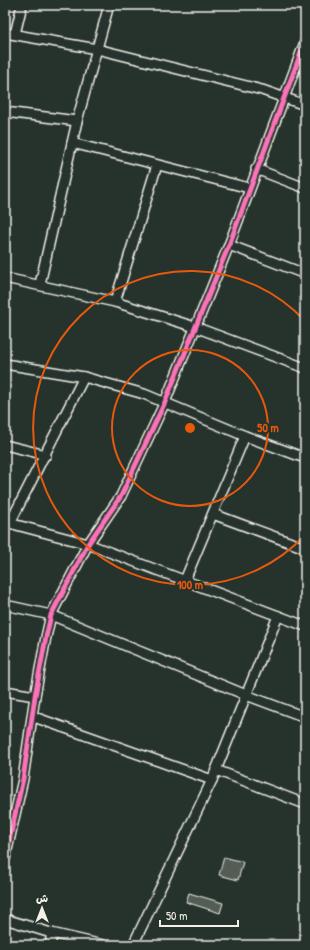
<svg xmlns="http://www.w3.org/2000/svg" width="310" height="950" viewBox="0 0 310 950" font-family="'Patrick Hand','Playpen Sans Arabic',sans-serif">
<rect width="100%" height="100%" fill="#26332d"/>
<filter id="ink" filterUnits="userSpaceOnUse"><feTurbulence type="fractalNoise" baseFrequency=".025" numOctaves="2"/><feDisplacementMap in="SourceGraphic" scale="8" xChannelSelector="R" yChannelSelector="G"/><feConvolveMatrix kernelMatrix="1 2 1 2 8 2 1 2 1" color-interpolation-filters="sRGB"/></filter>
<g filter="url(#ink)">
<g fill="#525c55" stroke="#f4f1e8">
<path d="M224,857L243,862L238,880L219,875Z"/>
<path d="M189,893L223,903L220,913L186,902Z"/>
</g>
<g fill="none" stroke-linecap="round" stroke-linejoin="round">
<g stroke="#f4f1e8" stroke-width="12">
<g id="street">
<path d="M5,33L97,49L262,90L305,105"/>
<path d="M15,34L22,5"/>
<path d="M5,112L77,121"/>
<path d="M72,143L249,188"/>
<path d="M256,169L305,188"/>
<path d="M229,245L305,274"/>
<path d="M5,278L115,302L195,327L305,368"/>
<path d="M40,284L77,121L109,5"/>
<path d="M115,302L157,165"/>
<path d="M5,364L84,377L144,394L245,436L305,458"/>
<path d="M5,445L46,455"/>
<path d="M213,514L305,548"/>
<path d="M5,522L88,544L305,626"/>
<path d="M10,523L84,377"/>
<path d="M185,580L245,436"/>
<path d="M5,605L51,615L246,695L305,717"/>
<path d="M5,691L35,696"/>
<path d="M34,717L212,780"/>
<path d="M216,770L305,804"/>
<path d="M5,859L23,779L35,696L46,637L51,615L88,544L121,496L165,402L229,245L305,42"/>
<path d="M5,919L51,933L103,945"/>
<path d="M51,933V945"/>
<path d="M133,945L212,780L278,616"/>
</g>
</g>
<use href="#street" stroke="#26332d" stroke-width="9"/>
<g stroke="#26332d" stroke-width="8">
<path id="cycleway" d="M5,859L23,779L35,696L46,637L51,615L88,544L121,496L165,402L229,245L305,42"/>
</g>
<use href="#cycleway" stroke="#fb73b8" stroke-width="5"/>
</g>
</g>
<g fill="none" stroke="#e8590c" stroke-width="2">
<circle cx="190" cy="428" r="78"/>
<path d="M305 535A157 157 0 1 1 305 321"/>
</g>
<circle cx="190" cy="428" r="6" fill="#e8590c" stroke="#26332d" stroke-width="2"/>
<g font-size="12" text-anchor="middle" font-weight="bold" fill="#e8590c" stroke="#26332d" stroke-width="4" stroke-linejoin="round" paint-order="stroke">
<text x="268" y="432">50 m</text>
<text x="190" y="589">100 m</text>
</g>
<rect width="310" height="950" fill="none" stroke="#26332d" stroke-width="20"/>
<rect x="10" y="10" width="290" height="930" fill="none" stroke="#f4f1e8" stroke-width="1.5" filter="url(#ink)"/>
<g transform="translate(42 908)" stroke="#26332d" stroke-width="3" paint-order="stroke">
<path d="M0-3L7 15L0 10L-7 15Z" fill="#f4f1e8"/>
<text y="-6" font-size="11" font-weight="bold" text-anchor="middle" fill="#f4f1e8">ش</text>
</g>
<path d="M160 920v6h78v-6" fill="none" stroke="#f4f1e8" stroke-width="2"/>
<text x="166" y="920" font-size="12" fill="#f4f1e8" stroke="#26332d" stroke-width="3" paint-order="stroke">50 m</text>
</svg>
